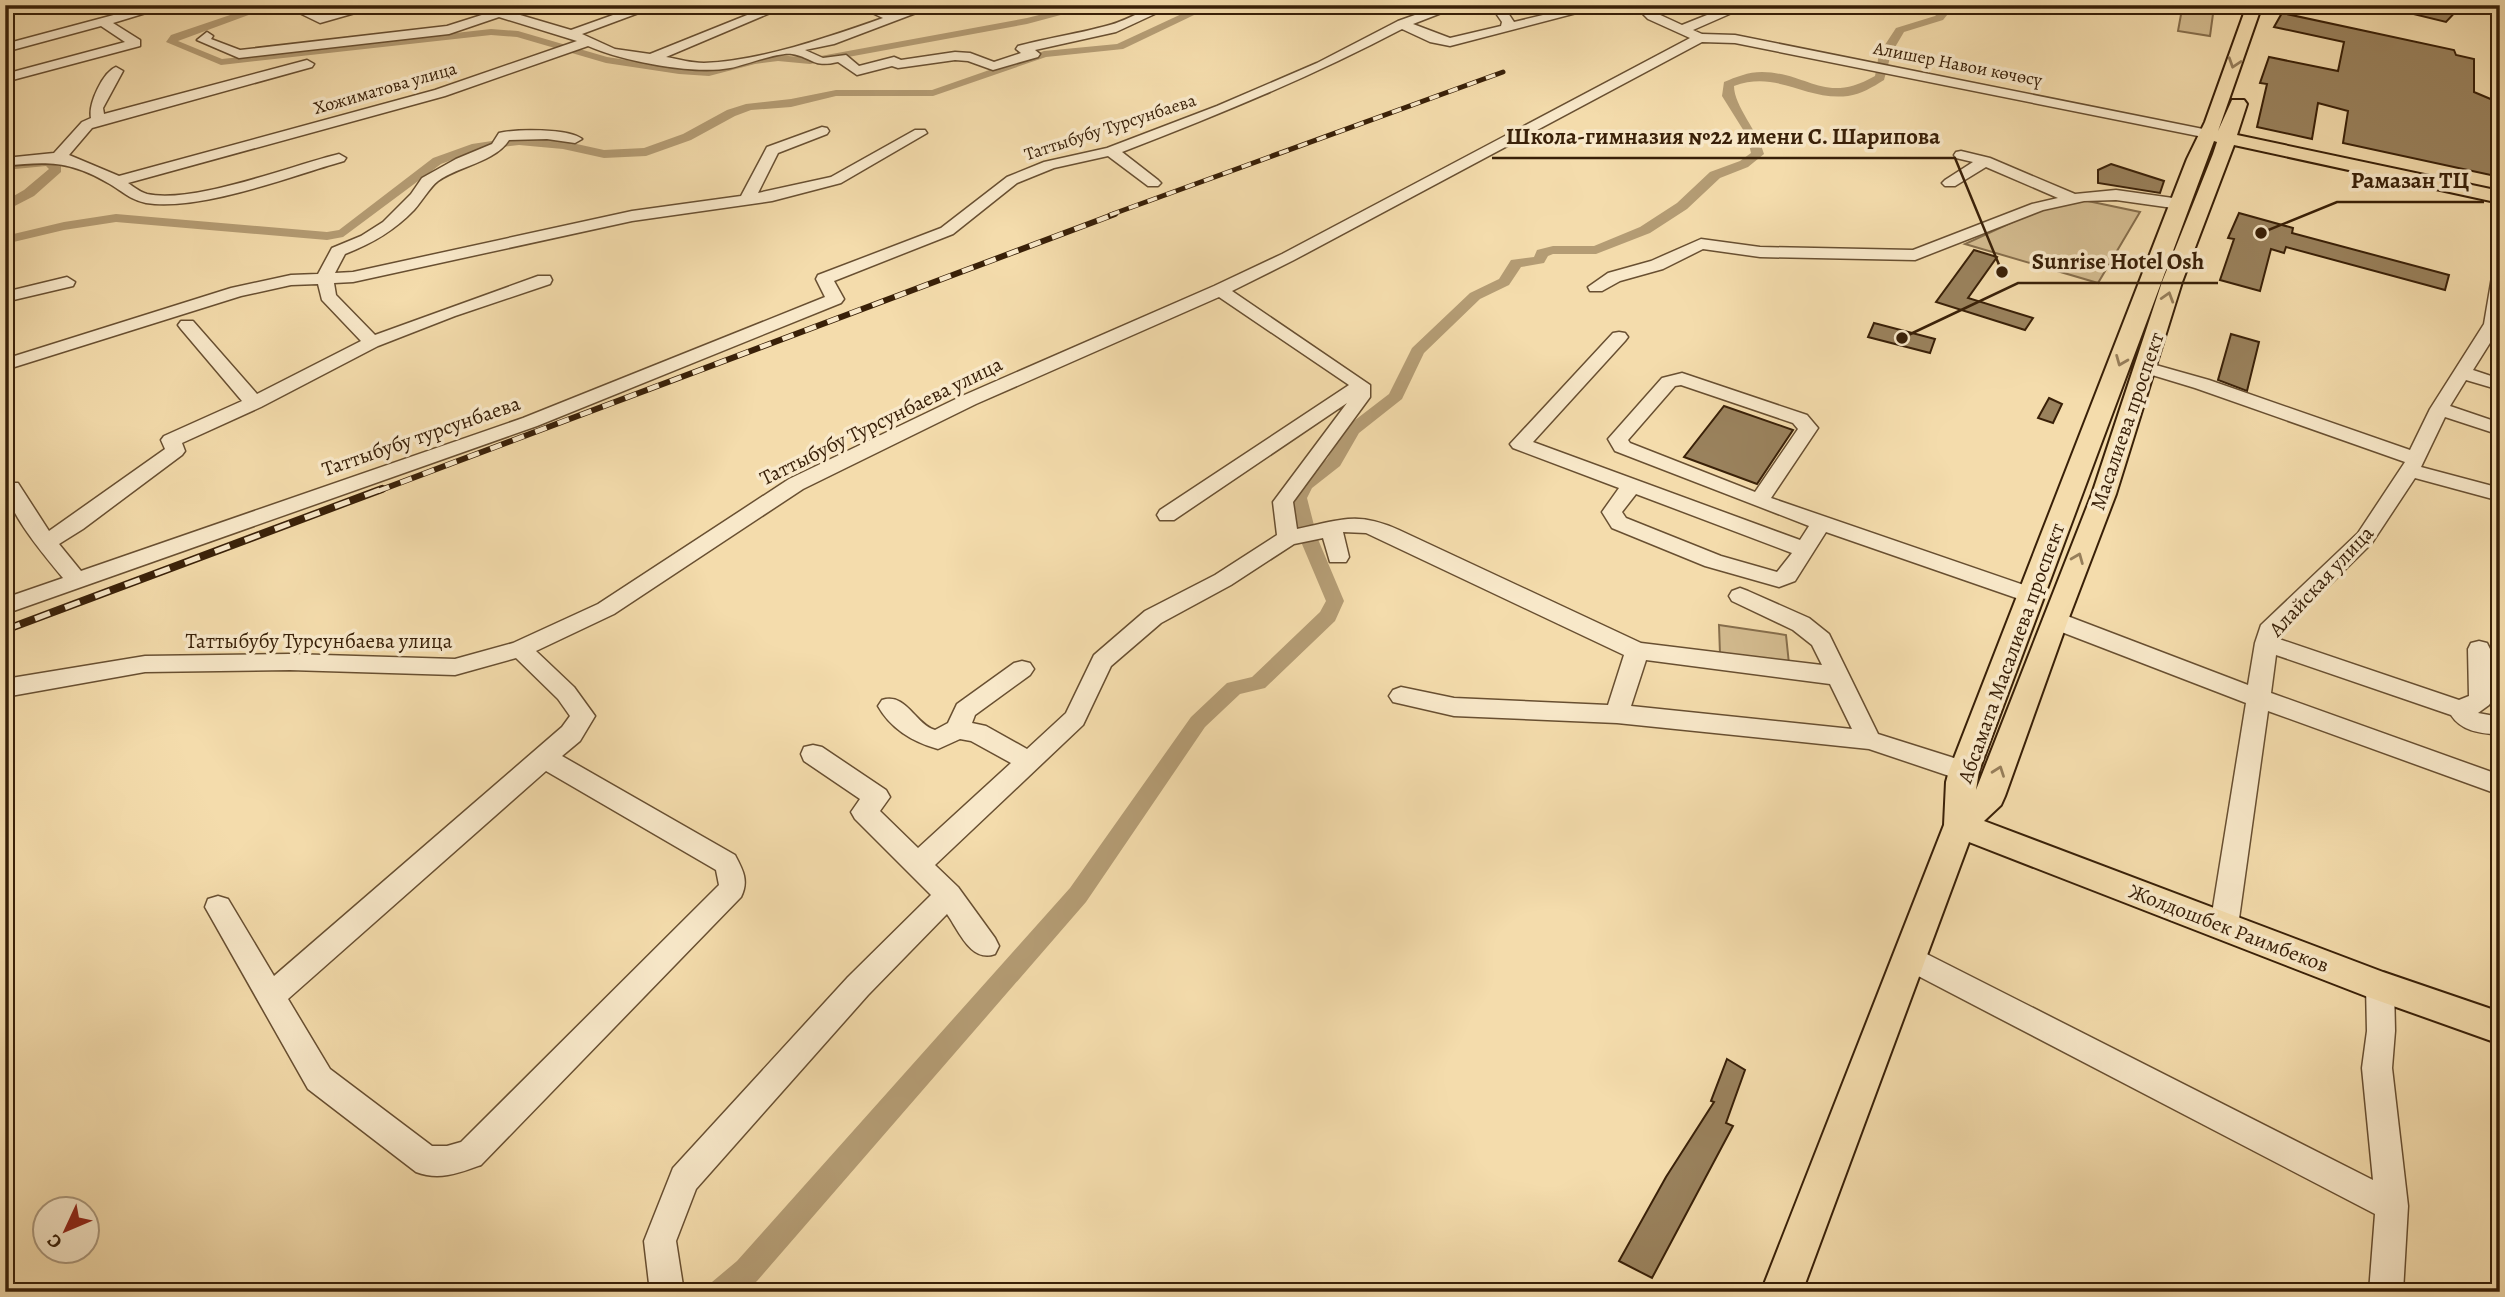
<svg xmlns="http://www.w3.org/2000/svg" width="2505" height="1297" viewBox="0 0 2505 1297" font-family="Alegreya,serif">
<rect width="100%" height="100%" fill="#f4dcac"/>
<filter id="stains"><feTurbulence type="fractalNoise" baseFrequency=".00286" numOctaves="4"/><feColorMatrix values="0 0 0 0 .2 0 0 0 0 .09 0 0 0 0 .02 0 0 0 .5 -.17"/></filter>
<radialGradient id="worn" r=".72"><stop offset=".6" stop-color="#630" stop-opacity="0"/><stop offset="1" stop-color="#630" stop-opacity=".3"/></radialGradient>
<g fill="#d4bc90" stroke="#866e4c" stroke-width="2">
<path d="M2182,9L2213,14L2210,36L2178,31Z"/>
<path d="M2083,200L2140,212L2098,283L1965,244L2045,207Z"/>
<path d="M1719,625L1786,635L1789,664L1720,654Z"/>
</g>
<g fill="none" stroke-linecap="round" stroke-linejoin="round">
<g fill="#b49c74" fill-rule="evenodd">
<path d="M260,5H276L178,41L222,59L491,29L518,31L607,57L679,68L709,70L754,58L778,55L810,58L1027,18L1079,5H1098L1027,24L810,64L778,61L755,64L709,76L679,74L606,63L517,37L491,35L221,65L166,42L171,35Z"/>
<path d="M1201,5H1215L1123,49L1046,57L933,96H836L791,107L751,110L735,116L691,140L646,156L604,158L563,149L519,145L478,150L441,164L343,237L327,240L116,222L64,230L5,244V236L64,222L116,214L327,232L339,230L433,158L472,144L519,137L563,141L604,150L644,148L683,134L727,110L746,104L791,99L836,90H932L1044,51L1117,44Z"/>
<path d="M1941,5H1951L1952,9L1943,20L1904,32L1891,54L1884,80C1873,87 1861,94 1848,96C1806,101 1778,70 1734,86C1734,106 1758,131 1764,154L1748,167L1720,178L1687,209L1650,233L1596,254H1553L1548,256L1544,263L1521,267L1509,285L1480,299L1424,353L1402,399L1359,433L1340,466L1312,488L1307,498L1317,537L1344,601L1335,621L1265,688L1240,694L1205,727L1086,902L757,1281L744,1292H708L712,1282L737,1261L1070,888L1191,717L1227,683L1252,677L1320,612L1326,601L1299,537L1289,498L1299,481L1327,459L1346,427L1389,394L1412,348L1470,293L1499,279L1511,260L1534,257L1537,250L1553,246H1594L1640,227L1677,203L1710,172L1740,161L1751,153L1747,136L1722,96L1724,82C1736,77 1748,72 1762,72C1810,73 1824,105 1875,76L1879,54L1896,28L1935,16L1942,9Z"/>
<path d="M49,158L61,166V172L34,196L5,211V201L24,190L49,169L46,166L5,170V162Z"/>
</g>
</g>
<g fill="#9a825d" stroke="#392008" stroke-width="2">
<path d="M2401,5H2462L2446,22L2401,11Z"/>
<path d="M2282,13L2454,50L2456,55L2474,59V92L2500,103V177L2343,143L2348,111L2318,103L2312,139L2257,127L2267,84L2260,83L2269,57L2338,71L2344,42L2274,27Z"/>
<path d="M2111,164L2164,181L2160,193L2098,183V170Z"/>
<path d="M2239,213L2293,228L2292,233L2449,275L2445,290L2286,247L2284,253L2271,249L2260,291L2220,280L2234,239L2228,238Z"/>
<path d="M1974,250L1997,257L1968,298L2033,318L2025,330L1936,302Z"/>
<path d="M1874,323L1935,339L1930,353L1868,337Z"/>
<path d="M2231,334L2259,342L2247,391L2218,380Z"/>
<path d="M2049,398L2062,404L2053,423L2038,418Z"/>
<path d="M1724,406L1793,430L1757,484L1684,457Z"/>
<path d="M1727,1059L1745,1070L1726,1123L1733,1126L1652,1278L1619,1261L1666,1177L1714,1102L1711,1101Z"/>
</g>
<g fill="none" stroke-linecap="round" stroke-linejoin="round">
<g stroke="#684f31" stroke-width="3">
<g id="minor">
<path d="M151,5H172L113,23L140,40V46L5,82V74L125,42L101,26L5,52V44Z"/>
<path d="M283,5H300L321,15L361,5H383L320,23Z"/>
<path d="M477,5L509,8L510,12L571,30L641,5H660L582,34L615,49L650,54L772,5H789L666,57C678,59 691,63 704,63C760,61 829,37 883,18L855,5H873L894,14L918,5H937L834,44L805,50L823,58L846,55L859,66L894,57L901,60L955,52L970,53L994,62L1021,53L1016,49L1018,46C1047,38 1077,34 1106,26C1132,20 1145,5 1174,5L1116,32L1035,50L1040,54L1038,57L993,70L968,61L955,60L898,68L892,66L857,75L838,62C812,68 814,58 792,54C778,52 745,65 730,68C693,75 622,61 588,46L445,96L128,183C134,187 140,192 147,194C194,204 290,166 339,154L346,158L344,161C288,177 202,211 146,203C130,200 121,190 108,183C70,161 48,161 5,166V158L54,153L82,122L91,118C88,104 103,72 116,67L123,71L103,108L104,114L307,60L314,64L312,67L92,128L69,155L119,176L435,90L577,41L499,17L449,34L239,58L197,40L207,32L213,36L211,39L240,50L447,26L488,13Z"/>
<path d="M1443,5H1462L1413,24L1450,38L1501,26L1502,22L1493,9L1496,5H1510L1506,10L1514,22L1585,5H1607L1450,46L1430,42L1402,29C1311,77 1218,115 1122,152L1158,180L1161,183L1158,186H1148L1108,156L1054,168L1017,183L953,234L834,281L844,299L841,303L537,426L5,614V598L63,578C45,556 5,510 5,483H18L49,531L165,449L161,440L164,436L242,401L181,329L178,325L181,321H193L257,394L361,341L322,300L318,284L291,285L241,296L5,370V359L231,288L291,275L318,274L332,248L361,236L383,222L411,194L422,178L456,159L492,144L499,133C516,129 569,128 582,139L575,143L547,139L509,140C495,162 459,166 438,181C430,187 422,201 414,210C394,231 371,244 345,254L335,273L353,272L632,211L741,196L767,147L822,127L827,128L829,131L827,134L778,153L758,193L831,177L915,130H925L927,133L841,183L772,201L632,221L353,282L334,283L336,295L375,335L538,276H550L552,280L550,284L455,316L378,346L261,407L182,443L185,451L182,455L83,529L59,544L81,571L523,418L825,297L816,279L818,275L941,228L1007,177L1044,162L1107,148L1217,106L1317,63L1398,21Z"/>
<path d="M1634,5H1649L1656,13L1682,25L1732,5H1750L1693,30L1702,34L1735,35L2208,130L2215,134L2208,138L1735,43L1702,42L1294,260L1232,291L1370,385V397L1293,502L1297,529C1341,520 1356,511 1399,530L1641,643L1822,665L1812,645L1793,630L1732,601L1729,596L1732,591L1740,588L1748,591L1809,618L1829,634L1878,734L1973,764L1976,771L1973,778L1964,781L1869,749L1617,723L1454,716L1393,702L1389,696L1393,690L1401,687L1454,698L1608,705L1624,655L1366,533L1343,532L1349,557L1346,562H1330L1323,538L1294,544L1231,585L1161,623L1111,666L1083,725L935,865L958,887L995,938L999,946L995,954C971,963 959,931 947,914L868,995L696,1189L676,1241L684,1292H650L644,1241L673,1168L848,977L931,895L855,819L851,812L860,799L804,761L801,754L804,747L813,745L822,747L886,790L890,797L880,811L918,848L1011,763L971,741L960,739L938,749C913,742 891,729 878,706L882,700C906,692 915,724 935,730L948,723L957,704L1014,663L1022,661L1030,663L1034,669L1030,675L975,715L972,723L986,726L1027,749L1066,713L1094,655L1145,611L1215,575L1277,535L1273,502L1347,403L1174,520H1160L1157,515L1160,510L1349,385L1219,297L976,404L803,489L614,614L536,651L574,687L595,716L580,741L562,756L735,855C743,870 749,881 741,897L481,1165C459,1173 439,1181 416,1172L308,1089L205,907L208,899L218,896L228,899L274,976L562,727L570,716L558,699L516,658L455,675L290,670L145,672L5,697V679L145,656L290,654L455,659L513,643L598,604L789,479L962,396L1214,286L1282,254L1690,38L1648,19ZM1646,660L1830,684L1852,729L1631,706ZM546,771L716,870L719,885L461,1142L447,1146H432L330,1069L288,999Z"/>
<path d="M1961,151L1990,158L2075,194L2116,190L2180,199L2188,204L2180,209L2116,200L2084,201L2043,210L1915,260L1760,257L1703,249L1663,269L1620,281L1602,291H1590L1588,287L1608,273L1651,261L1701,239L1760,247L1913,250L2032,204L2058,198L1986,167L1955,186H1945L1942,183L1945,180L1973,162L1956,158L1954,155L1956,152Z"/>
<path d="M2500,272V327L2473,370L2500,379V390L2466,380L2450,406L2500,423V435L2445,417L2421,467L2500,488V501L2415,478L2372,543L2280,634L2279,639L2459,700L2469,696L2468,649L2471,643L2479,641L2487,643L2490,649L2493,699L2489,705L2478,713L2500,717V735C2481,733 2462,732 2451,715L2276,655L2271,693L2500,775V795L2268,711L2238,926L2234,934L2224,938L2214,934L2210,926L2246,703L2046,626L2043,620L2046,614L2054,612L2062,614L2248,685L2255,643L2261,625L2358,533L2405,462L2195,388L2139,371L2136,367L2145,362L2209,380L2410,450L2430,409L2484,324L2492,277Z"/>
<path d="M67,277L75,282L73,286L5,302V292Z"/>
<path d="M1619,332L1625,333L1628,337L1625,341L1533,442L1800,540L1809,526L1615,451L1608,439L1662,378L1682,373L1688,375L1807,415L1818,428L1771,498L2038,590L2041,595L2038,600L2030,603L2022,600L1826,532L1795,581L1779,587L1705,566L1612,528L1602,512L1619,488L1513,448L1510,444L1613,333ZM1681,385L1793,423L1798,429L1755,492L1630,443L1628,440L1675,386ZM1636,494L1792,553L1777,572L1721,556L1626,518L1622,512Z"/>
<path d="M1909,945L2373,1180L2362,1068L2367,1031L2366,986L2370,977L2380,973L2390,977L2394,986L2395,1031L2392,1068L2408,1206L2403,1292H2369L2375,1214L1899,966L1895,957L1899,948Z"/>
</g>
</g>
<g stroke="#392008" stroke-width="4">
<path id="major" d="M2247,5H2262L2218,131L2232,100H2244L2247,104L2237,135L2500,191V203L2234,145L2182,282L2116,494L2068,620L2005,796L2001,805L1984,821L2383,972L2500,1012V1044L2368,997L1969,842L1802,1292H1761L1944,825L1946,782L1949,771L2187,159L2205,122ZM2214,141L2217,142L2213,154L2162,282L2092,494L1976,790L1979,771Z"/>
</g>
<use href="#minor" fill="#f8e8c9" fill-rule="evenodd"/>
<use href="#major" fill="#f4dcac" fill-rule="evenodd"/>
<g stroke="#392008" stroke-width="5">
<path id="rail-far2" d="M1110,215L1503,72"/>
</g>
<g stroke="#392008" stroke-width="6">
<path id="rail-far1" d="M378,491L1115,214"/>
</g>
<g stroke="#392008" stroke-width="8">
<path id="rail" d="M5,630L382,489"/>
</g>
<use href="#rail-far2" stroke="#f8e8c9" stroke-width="3.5" stroke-dasharray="10" stroke-linecap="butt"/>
<use href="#rail-far1" stroke="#f8e8c9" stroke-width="4.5" stroke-dasharray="12" stroke-linecap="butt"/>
<use href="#rail" stroke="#f8e8c9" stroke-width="5" stroke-dasharray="16" stroke-linecap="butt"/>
</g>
<defs><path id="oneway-chevron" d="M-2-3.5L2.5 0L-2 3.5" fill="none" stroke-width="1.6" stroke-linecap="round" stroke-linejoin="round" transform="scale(1.75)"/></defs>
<g stroke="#967e5a">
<use href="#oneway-chevron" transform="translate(2234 63) rotate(108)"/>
<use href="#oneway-chevron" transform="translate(2168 297) rotate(-73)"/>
<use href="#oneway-chevron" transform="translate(2121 361) rotate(112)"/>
<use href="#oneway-chevron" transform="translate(2078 558) rotate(-68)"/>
<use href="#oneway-chevron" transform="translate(1999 771) rotate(-70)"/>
</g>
<g text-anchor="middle" stroke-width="7" stroke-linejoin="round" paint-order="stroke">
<g font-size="18" fill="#392008" stroke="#f8e8c9">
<text transform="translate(1958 64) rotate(11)" y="6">Алишер Навои көчөсү</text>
<text transform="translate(385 88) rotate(-16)" y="6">Хожиматова улица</text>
<text transform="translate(1110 127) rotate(-18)" y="6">Таттыбубу Турсунбаева</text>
</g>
<g font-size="21" fill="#392008" stroke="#f8e8c9">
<text transform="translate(881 421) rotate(-26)" y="7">Таттыбубу Турсунбаева улица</text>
<text transform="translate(2127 421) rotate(-71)" y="7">Масалиева проспект</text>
<text transform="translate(421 436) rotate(-19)" y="7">Таттыбубу турсунбаева</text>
<text transform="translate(2321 581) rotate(-47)" y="7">Алайская улица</text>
<text x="319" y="648">Таттыбубу Турсунбаева улица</text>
<text transform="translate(2011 653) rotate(-70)" y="7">Абсамата Масалиева проспект</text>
<text transform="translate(2229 928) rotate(21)" y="7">Жолдошбек Раимбеков</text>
</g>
</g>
<path fill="none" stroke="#392008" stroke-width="2.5" d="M2002 272L1955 158H1492M2261 233L2337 202H2484M1902 338L2018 283H2218"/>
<g fill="#392008" stroke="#f8e8c9" stroke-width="2.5">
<circle cx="2002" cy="272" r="7"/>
<circle cx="2261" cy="233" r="7"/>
<circle cx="1902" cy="338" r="7"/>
</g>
<g font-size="23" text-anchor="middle" font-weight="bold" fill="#392008" stroke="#f8e8c9" stroke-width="7" stroke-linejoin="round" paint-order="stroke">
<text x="1723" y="144">Школа-гимназия №22 имени С. Шарипова</text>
<text x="2410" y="188">Рамазан ТЦ</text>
<text x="2118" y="269">Sunrise Hotel Osh</text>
</g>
<rect width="2505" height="1297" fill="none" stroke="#f4dcac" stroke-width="28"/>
<rect x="7" y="7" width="2491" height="1283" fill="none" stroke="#392008" stroke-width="3.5"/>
<rect x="14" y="14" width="2477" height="1269" fill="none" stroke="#392008" stroke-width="2"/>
<g transform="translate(66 1230) rotate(226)"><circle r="33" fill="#f8e8c9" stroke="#ac987c" stroke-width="2"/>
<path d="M0-5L12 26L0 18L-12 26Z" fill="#8f2418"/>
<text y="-10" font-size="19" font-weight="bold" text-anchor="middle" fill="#392008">С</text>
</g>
<rect width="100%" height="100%" filter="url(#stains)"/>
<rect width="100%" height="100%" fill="url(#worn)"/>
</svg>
